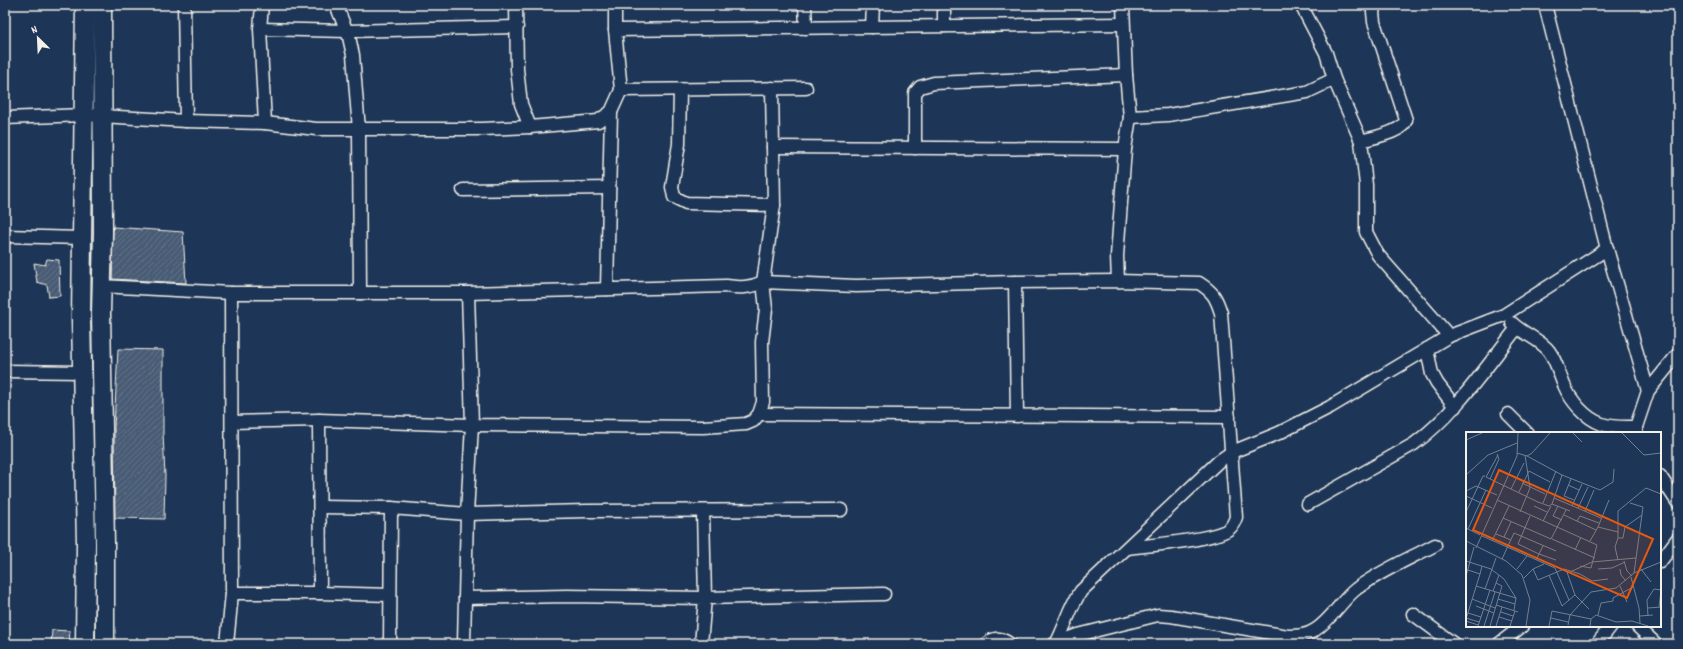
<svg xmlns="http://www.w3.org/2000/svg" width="1683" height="649" viewBox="0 0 1683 649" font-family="Dekko,sans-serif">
<defs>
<pattern id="building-hatch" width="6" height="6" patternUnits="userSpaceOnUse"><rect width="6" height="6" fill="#485b74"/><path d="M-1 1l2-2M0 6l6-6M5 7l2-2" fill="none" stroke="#637388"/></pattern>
</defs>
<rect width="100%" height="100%" fill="#1d3557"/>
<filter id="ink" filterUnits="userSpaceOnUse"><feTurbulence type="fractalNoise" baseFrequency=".025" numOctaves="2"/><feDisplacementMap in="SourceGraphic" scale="8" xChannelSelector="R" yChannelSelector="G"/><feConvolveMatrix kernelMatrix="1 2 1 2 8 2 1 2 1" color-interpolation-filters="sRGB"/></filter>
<g filter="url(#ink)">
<g fill="url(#building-hatch)" stroke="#f4f1e8">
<path d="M113,227L183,232L186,283L112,279Z"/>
<path d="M47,259L59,260L60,296L49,297L47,285L37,282L34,263L45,265Z"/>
<path d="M118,349L163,350V433L165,476L164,519L115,518L114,428Z"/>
<path d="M52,630L70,631L69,644H51Z"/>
</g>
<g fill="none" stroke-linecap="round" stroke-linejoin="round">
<g stroke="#f4f1e8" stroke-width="15">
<g id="minor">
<path d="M184,5L186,121"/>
<path d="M262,5L260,29L265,123"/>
<path d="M336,5L349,37L353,55L359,130L360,293"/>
<path d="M516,5L517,69L521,104L530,127"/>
<path d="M615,5V30L621,90"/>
<path d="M805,5L806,28"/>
<path d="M1123,5L1126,75L1130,117"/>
<path d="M1301,5L1326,53L1334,79L1361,141L1366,185V232L1378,255L1449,336"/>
<path d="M1545,5L1607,249L1648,391"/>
<path d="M944,26V5"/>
<path d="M872,27L873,5"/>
<path d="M260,29L347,31L517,27"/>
<path d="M615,30L1123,24"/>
<path d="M680,90L679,144L672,187L674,197L686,203L774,205"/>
<path d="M5,118L84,115L186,121L265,123L316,129H482L530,127L598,121L611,112L621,90L806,88"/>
<path d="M1361,141C1374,137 1402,133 1406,120L1374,22L1373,12L1375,5"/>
<path d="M773,147L1125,149"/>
<path d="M915,148V93L920,87L934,83L1126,75"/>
<path d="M463,190L609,188"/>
<path d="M5,236L81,238"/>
<path d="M1118,281L1117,256L1125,149L1130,117L1168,115L1307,92L1334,79"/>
<path d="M1015,282L1017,416"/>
<path d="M101,286L231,293H468L726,286C740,288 750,288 763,282L856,286L1015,282L1118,281L1199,283C1213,292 1216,297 1221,313L1236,517C1235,520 1233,525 1230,528C1218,540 1148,545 1128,548"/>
<path d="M607,289L611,112"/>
<path d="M468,293L472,425L467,514L465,598L567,596L705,598L701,644"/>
<path d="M1512,323C1523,334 1540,339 1549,351C1557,362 1559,374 1564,385C1571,401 1585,418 1602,424C1613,428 1625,427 1636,427"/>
<path d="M1427,349L1432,374L1437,383L1455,407"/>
<path d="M5,371L82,372"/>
<path d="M759,414L1229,417"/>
<path d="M1508,414L1527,433"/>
<path d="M319,420L320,593"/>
<path d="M232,422L319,420L472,425L703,427L746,424L753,421L759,414L763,402L762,342L766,309L763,282L774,205L772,88"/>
<path d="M1636,433V427L1648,391L1678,354"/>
<path d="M1660,476L1678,503"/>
<path d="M1308,504L1414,444C1456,413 1485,368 1517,328"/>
<path d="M320,507L391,508"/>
<path d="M703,511L705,598L884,594"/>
<path d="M1660,562L1678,538"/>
<path d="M232,593H320L390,595"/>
<path d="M1413,614L1454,644"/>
<path d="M1637,626L1656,644"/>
<path d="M1057,642C1066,625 1070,607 1081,591L1219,461L1232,452L1279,433L1330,407L1449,336L1504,315L1607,249"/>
<path d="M227,644L232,593L231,293"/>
<path d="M390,644L391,508L467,514L587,511L841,510"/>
<path d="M464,644L465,598"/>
<path d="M986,644C995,636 1001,638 1010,644"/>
<path d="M1054,644L1078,635L1158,615L1171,616L1288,636C1298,636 1306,636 1315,630C1331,620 1341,601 1356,589C1380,571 1409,559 1435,545"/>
<path d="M1499,644L1522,626"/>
<path d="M1597,644L1611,626"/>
</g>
</g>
<g stroke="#f4f1e8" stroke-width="21">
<g id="secondary">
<path d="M85,5L81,318L86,543L85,644"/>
<path d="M102,5L103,233L101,313L105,543V644"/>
</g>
</g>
<use href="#minor" stroke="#1d3557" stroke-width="12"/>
<use href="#secondary" stroke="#1d3557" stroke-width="18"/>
</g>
</g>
<g transform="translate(1466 432)">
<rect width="195" height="195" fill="#1d3557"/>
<path fill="none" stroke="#738091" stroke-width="1" d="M107,1L116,10M156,1L178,23L195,21M0,8L16,1M51,21L61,24L66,21L84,1M32,23L20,45L72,70L83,74L86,72L104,79M61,24L96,43L86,72M0,43L22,23L51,11M96,43L134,58L147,50L148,37M24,47L33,27L31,22M105,47L98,64L108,68M56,51L79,62M102,53L113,58M45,57L58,31M0,59L10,54L31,63M53,60L63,39L84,50M0,64L26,76M88,66L135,86M31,68L131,113L125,136L114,134M77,71L90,39M164,71L177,75L168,141M68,74L81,80M92,74L87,84L96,88M106,74L116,52M112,76L122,55M119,79L128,58M0,80L17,44H19M54,80L64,56L59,23M98,83L130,98M64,84L52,112L73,122L70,128M37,86L85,107L100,78M77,89L85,74M111,89L114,84L133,91M132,95L143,68M0,96L14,103M2,97L20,58M30,102L45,108M16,104L89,136L103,168M38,105L45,90M152,106H157L159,95L176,83M86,107L129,126M0,109L40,129L56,143L64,168L60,194M26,109L43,74M124,109L132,95L152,100M77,114L73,122L90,128M10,116L51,24L52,1M109,118L115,105M36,127L48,101L90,119M152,128L149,115L152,106V79L180,56L195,62M0,129L25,137L38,147L50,166L48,178M158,129L161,139L166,144M51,137L61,124M67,137L72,148L98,137L114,142L126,149L142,147M132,137L146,136L159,130M154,137L155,143L160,149M175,137L185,150M2,138L14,142L16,134M101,140L109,163L123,177M104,140L126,130L170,126M83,143L96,174L109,163M0,144L8,115M165,145L173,176L174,191M58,146L67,137L78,132M10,154L50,166M154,154L161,170M19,157L30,126M27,159L33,143M6,167L29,176M32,167L49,172M30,173L52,180M10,174L28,181M193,175L195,158M182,176L195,175M35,180L47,184M2,181L15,185M132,183L135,171L147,169V166L167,155M174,184L187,183M182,184L181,168L188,157L195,158M33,185L46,189M0,186L13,190M85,186L102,190M0,187L14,142M0,189L12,193M102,193L104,183L125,160L150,156L168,141L195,130M12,194L24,158M18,194L29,160M24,194L36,154L30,151M30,194L36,175M44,194L49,179M83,194L86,179L125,187M124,194L125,187L130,183L150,190L166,189L182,194"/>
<path fill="#e8590c" fill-opacity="0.15" stroke="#e8590c" stroke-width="2" d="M33,38L187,107L161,166L7,98Z"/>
<rect width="195" height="195" fill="none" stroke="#f4f1e8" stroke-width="2"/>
</g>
<rect width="1683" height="649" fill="none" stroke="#1d3557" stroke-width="20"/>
<rect x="10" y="10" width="1663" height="629" fill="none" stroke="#f4f1e8" stroke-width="1.5" filter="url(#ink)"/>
<g transform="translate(38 38) rotate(336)" stroke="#1d3557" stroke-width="3" paint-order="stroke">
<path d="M0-3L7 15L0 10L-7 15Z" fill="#f4f1e8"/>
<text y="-6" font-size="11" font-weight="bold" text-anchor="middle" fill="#f4f1e8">N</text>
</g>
</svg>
